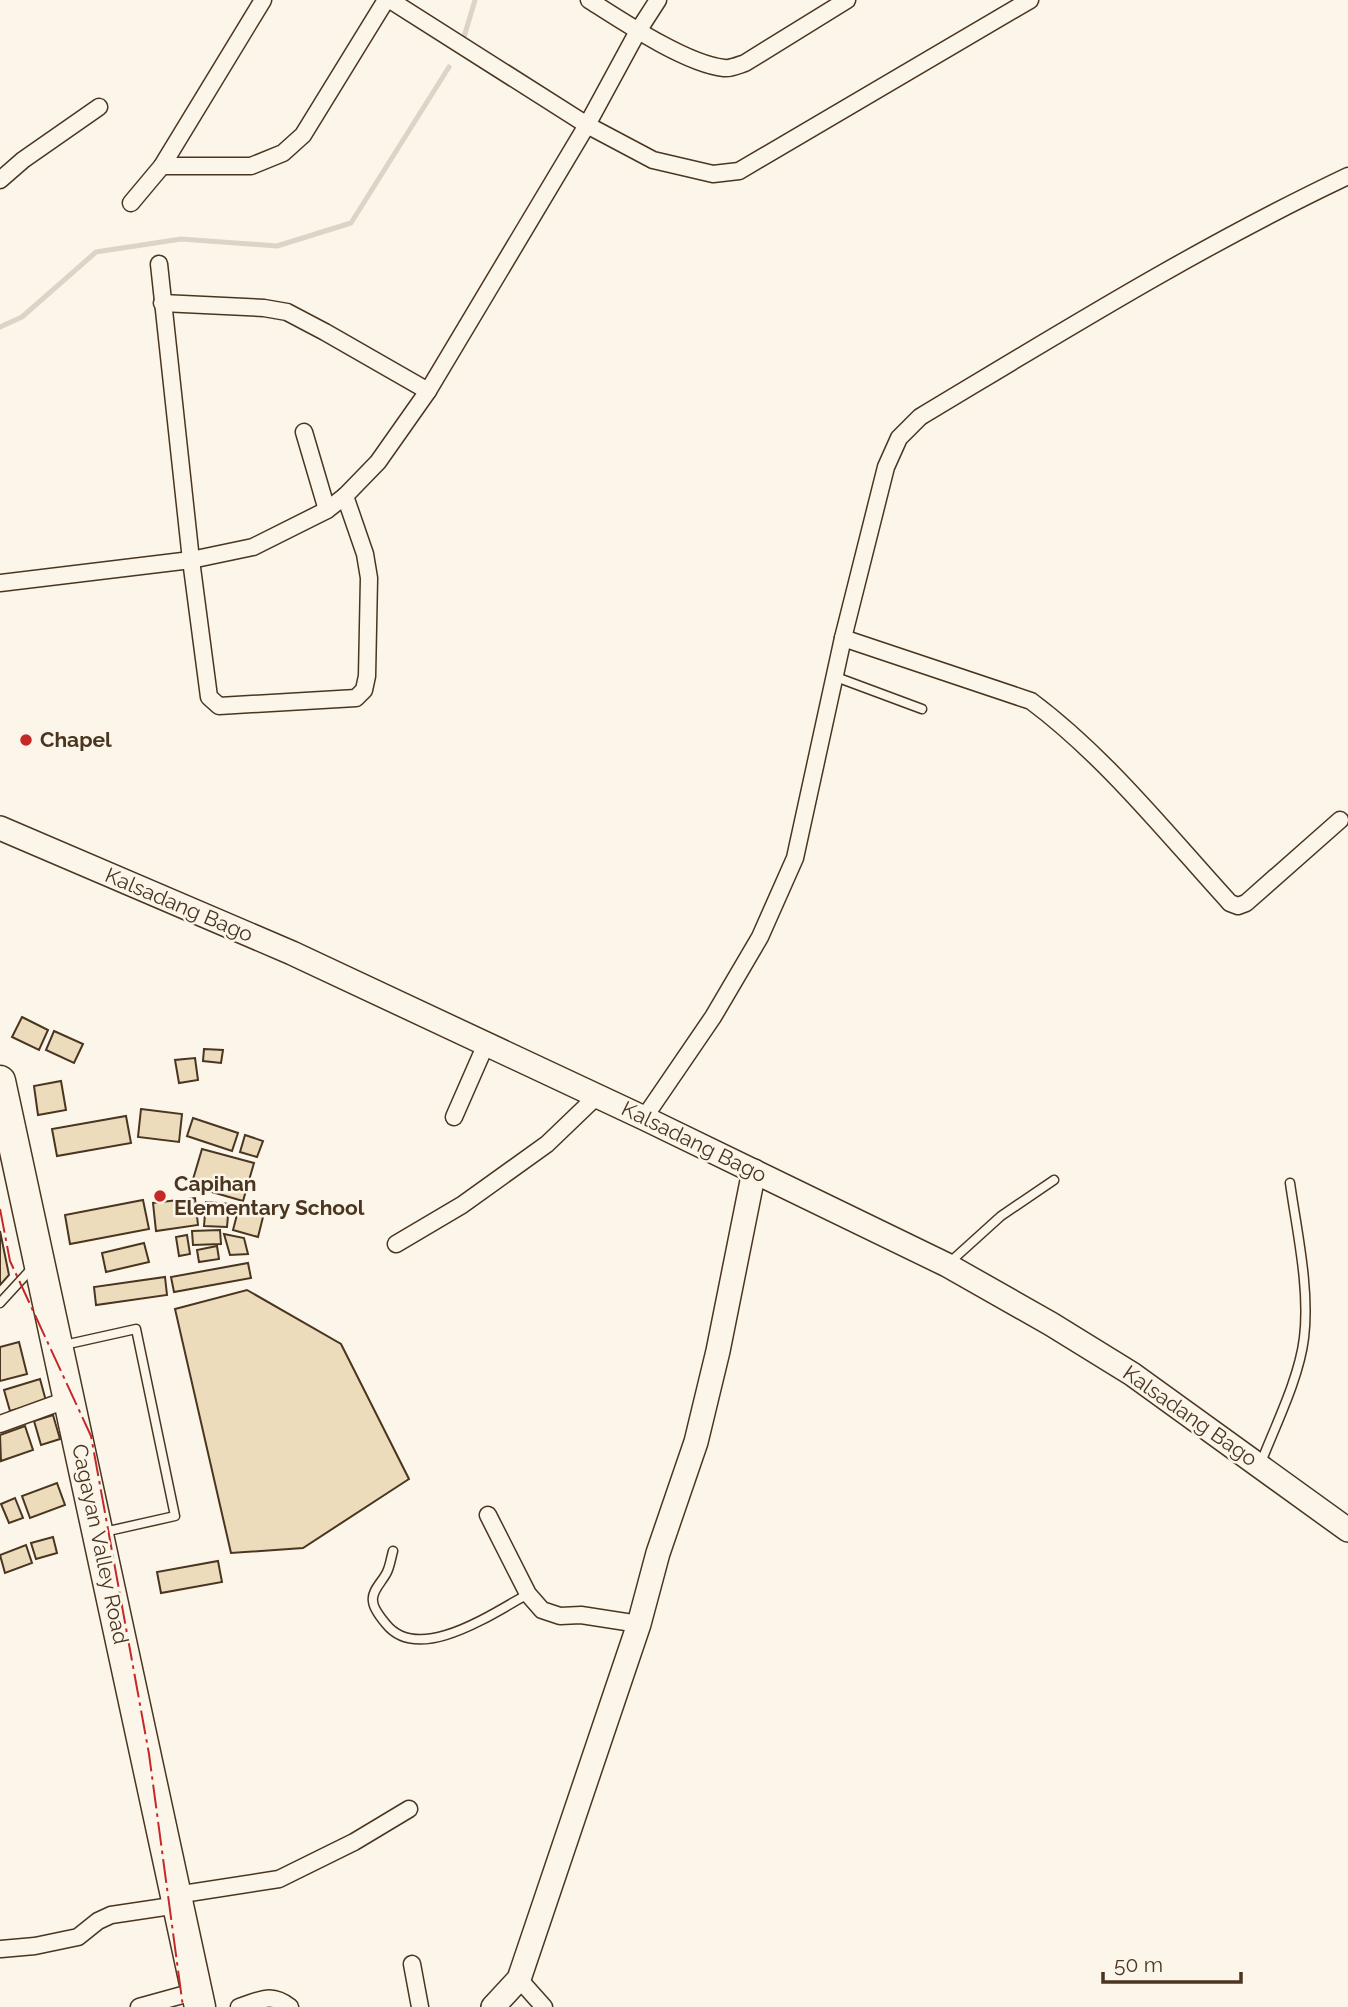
<svg xmlns="http://www.w3.org/2000/svg" width="1348" height="2007" viewBox="0 0 1348 2007" font-family="Raleway,sans-serif">
<rect width="100%" height="100%" fill="#fbf6e9"/>
<g fill="none" stroke-linecap="round" stroke-linejoin="round">
<g stroke="#dcd4c6" stroke-width="5">
<path d="M464,37L475,0"/>
<path d="M0,327L22,317L96,252L181,239L277,246L351,223L449,67"/>
</g>
</g>
<g fill="#ecdcbc" stroke="#4a3520" stroke-width="2">
<path d="M22,1017L48,1030L39,1050L12,1037Z"/>
<path d="M54,1031L83,1044L74,1063L46,1050Z"/>
<path d="M204,1049L223,1050L221,1063L203,1061Z"/>
<path d="M195,1058L198,1080L179,1083L175,1060Z"/>
<path d="M61,1081L66,1110L38,1115L34,1086Z"/>
<path d="M141,1109L182,1114L179,1142L138,1137Z"/>
<path d="M126,1116L131,1143L57,1156L52,1129Z"/>
<path d="M193,1118L238,1133L232,1151L187,1136Z"/>
<path d="M245,1135L263,1141L257,1157L240,1152Z"/>
<path d="M202,1149L254,1163L243,1201L191,1186Z"/>
<path d="M195,1198L198,1225L156,1231L153,1203Z"/>
<path d="M143,1200L149,1229L70,1244L65,1215Z"/>
<path d="M206,1202L229,1204L227,1227L204,1226Z"/>
<path d="M239,1207L264,1213L258,1237L233,1230Z"/>
<path d="M220,1230L221,1244L193,1245L192,1231Z"/>
<path d="M0,1231L9,1275L0,1285Z"/>
<path d="M224,1234L244,1238L248,1254L230,1255Z"/>
<path d="M187,1235L190,1254L179,1256L176,1237Z"/>
<path d="M144,1243L149,1262L106,1272L102,1253Z"/>
<path d="M217,1246L219,1259L199,1262L197,1250Z"/>
<path d="M248,1263L251,1278L174,1292L171,1277Z"/>
<path d="M165,1277L167,1295L96,1305L94,1287Z"/>
<path d="M247,1290L341,1344L409,1479L303,1548L231,1553L175,1309Z"/>
<path d="M19,1342L27,1374L0,1381V1347Z"/>
<path d="M40,1379L46,1401L10,1411L4,1390Z"/>
<path d="M53,1415L60,1439L41,1445L34,1421Z"/>
<path d="M25,1426L33,1450L1,1461L0,1435Z"/>
<path d="M57,1483L65,1505L30,1518L22,1496Z"/>
<path d="M15,1498L23,1518L9,1523L1,1504Z"/>
<path d="M53,1537L57,1553L36,1559L31,1543Z"/>
<path d="M26,1545L32,1563L5,1573L0,1555Z"/>
<path d="M218,1561L222,1582L161,1593L157,1572Z"/>
</g>
<g fill="none" stroke-linecap="round" stroke-linejoin="round">
<g stroke="#4a3520" stroke-width="11">
<g id="lane">
<path d="M836,677L922,709"/>
<path d="M949,1263L1001,1216L1054,1180"/>
<path d="M0,1303L33,1267"/>
<path d="M64,1345L136,1329L175,1516L104,1532"/>
<path d="M1260,1465C1275,1426 1299,1379 1304,1338C1310,1289 1297,1232 1290,1183"/>
<path d="M393,1551C391,1558 390,1566 387,1572C383,1581 371,1591 373,1601C373,1608 381,1618 386,1624C419,1665 493,1613 528,1594"/>
</g>
</g>
<g stroke="#4a3520" stroke-width="19">
<g id="street">
<path d="M390,0L587,125L653,160L713,174L739,171L1030,0"/>
<path d="M589,0C622,21 686,64 724,68C731,69 739,65 745,63L847,0"/>
<path d="M162,166H251L283,153L303,135L386,0"/>
<path d="M0,180L23,160L99,107"/>
<path d="M131,203L162,166L263,0"/>
<path d="M159,264L191,560L209,697L219,706L356,698L364,690L367,676L369,578L365,554L345,496"/>
<path d="M162,303L264,308L287,312L325,332L428,391"/>
<path d="M304,432L327,510"/>
<path d="M0,583L191,560L253,547L327,510L345,496L378,462L428,391L587,125L638,31L658,0"/>
<path d="M843,638L1031,701C1106,757 1167,834 1230,903L1238,906L1246,903L1340,820"/>
<path d="M454,1117L486,1044"/>
<path d="M644,1118L713,1017L760,937L795,858L843,638L886,467L899,438L920,417C1060,333 1200,246 1348,176"/>
<path d="M396,1244L462,1205L547,1144L597,1096"/>
<path d="M0,1424L69,1399"/>
<path d="M488,1515L528,1594L542,1610L560,1616L581,1615L639,1624"/>
<path d="M176,1895L279,1879L354,1842L409,1809"/>
<path d="M1,1949L35,1946L78,1937L98,1921L111,1915L178,1905"/>
<path d="M412,1964L420,2007"/>
<path d="M519,1979L544,2007"/>
<path d="M139,2007L197,1991"/>
<path d="M239,2007C261,2000 271,1992 290,2007"/>
</g>
</g>
<g stroke="#4a3520" stroke-width="26">
<g id="secondary">
<path d="M0,828L292,953L644,1118L947,1265L1051,1324L1132,1374L1348,1530"/>
<path d="M493,2007L519,1979L639,1624L658,1553L696,1442L718,1351L754,1171"/>
</g>
</g>
<g stroke="#4a3520" stroke-width="33">
<path id="highway" d="M0,1081L200,2007"/>
</g>
<use href="#lane" stroke="#fbf6e9" stroke-width="8"/>
<use href="#street" stroke="#fbf6e9" stroke-width="16"/>
<use href="#secondary" stroke="#fbf6e9" stroke-width="23"/>
<use href="#highway" stroke="#fbf6e9" stroke-width="30"/>
<path stroke="#c62828" stroke-width="2" stroke-dasharray="24 5 3.5 5" stroke-linecap="butt" d="M0,1209L10,1261L91,1436L149,1754L183,2007"/>
</g>
<g fill="#c62828" stroke="#fbf6e9" stroke-width="2.5">
<circle cx="26" cy="740" r="7"/>
<circle cx="160" cy="1196" r="7"/>
</g>
<g text-anchor="middle" stroke-width="5" stroke-linejoin="round" paint-order="stroke">
<g font-size="21" font-weight="bold" fill="#4a3520" stroke="#fbf6e9" text-anchor="start">
<text x="40" y="747">Chapel</text>
<text x="174" y="1191">Capihan<tspan x="174" dy="24">Elementary School</tspan></text>
</g>
<g font-size="21" fill="#4a3520" stroke="#fbf6e9">
<text transform="translate(179 905) rotate(23)" y="7">Kalsadang Bago</text>
<text transform="translate(694 1142) rotate(26)" y="7">Kalsadang Bago</text>
<text transform="translate(1190 1416) rotate(35)" y="7">Kalsadang Bago</text>
<text transform="translate(100 1544) rotate(78)" y="7">Cagayan Valley Road</text>
</g>
</g>
<path d="M1103 1972v10h138v-10" fill="none" stroke="#4a3520" stroke-width="3.5"/>
<text x="1114" y="1972" font-size="21" fill="#4a3520" stroke="#fbf6e9" stroke-width="5" paint-order="stroke">50 m</text>
</svg>
